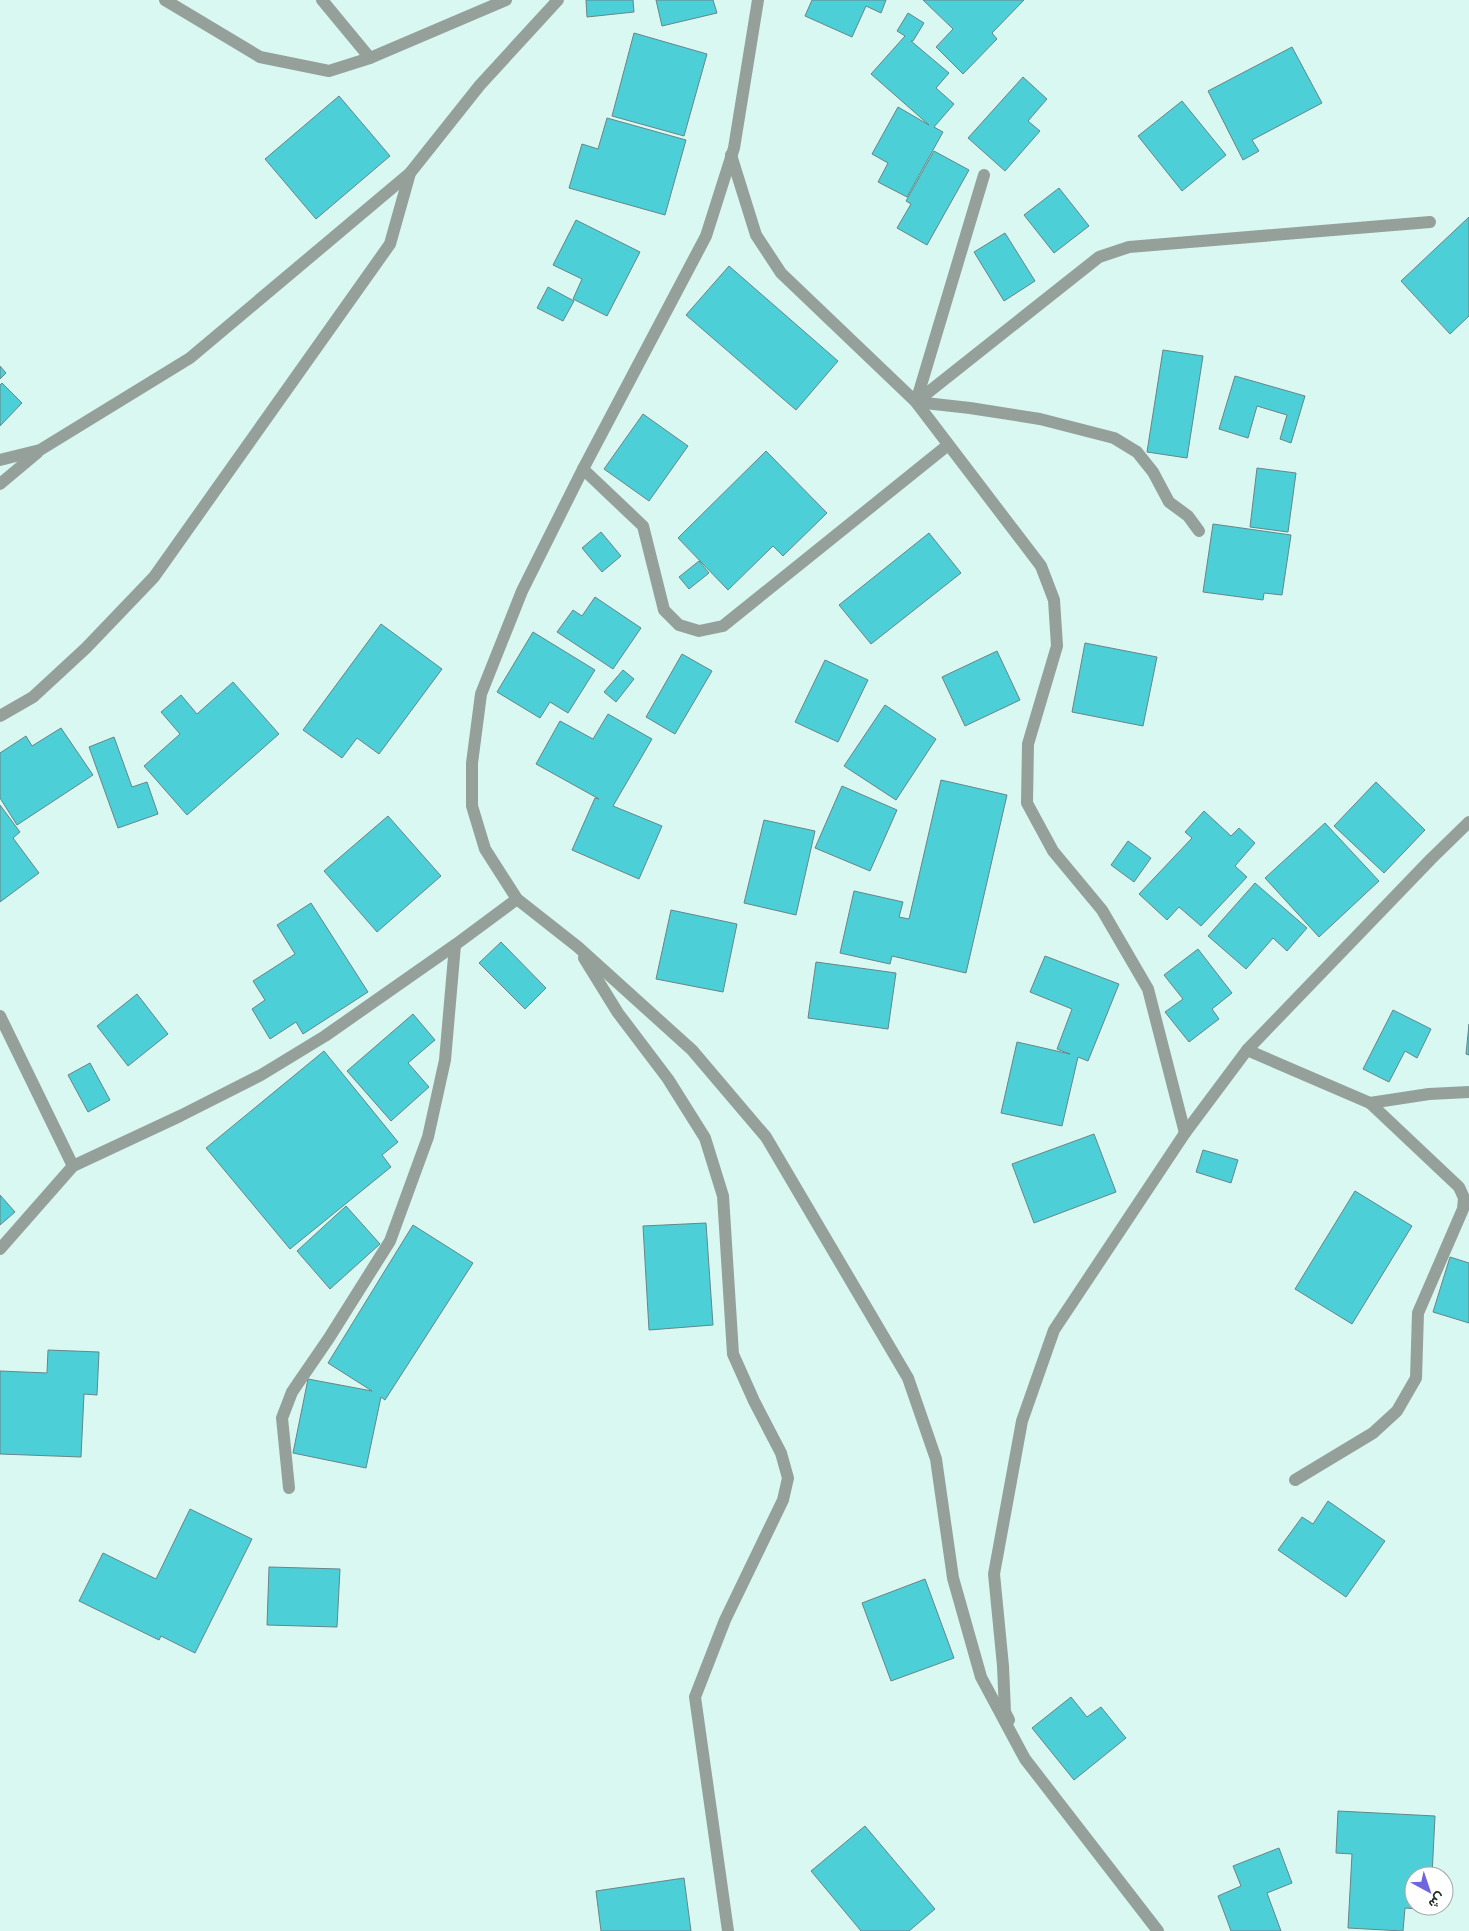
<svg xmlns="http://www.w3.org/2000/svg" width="1469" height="1931" viewBox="0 0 1469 1931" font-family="Jost,Vazirmatn,sans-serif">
<rect width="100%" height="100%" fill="#d8f8f1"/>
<g fill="#4ccfd7" stroke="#678688">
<path d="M586,0H633L634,12L587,17Z"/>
<path d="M656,0H713L717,13L662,26Z"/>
<path d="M812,0H886L881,13L866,6L852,37L805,16Z"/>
<path d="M923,0H1024L992,33L997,39L963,74L936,47L953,29Z"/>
<path d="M908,13L924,23L913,41H911L949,73L936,88L954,104L934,127L943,132L907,197L878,182L888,163L872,154L898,107L929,125L871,74L905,36L897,31Z"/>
<path d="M634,33L707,54L684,136L612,116Z"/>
<path d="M1292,47L1322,103L1252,140L1259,151L1243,160L1208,91Z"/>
<path d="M1023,77L1047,99L1028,121L1040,131L1005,171L968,138Z"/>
<path d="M339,96L390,156L316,219L265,159Z"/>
<path d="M1182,101L1226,155L1182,191L1138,136Z"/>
<path d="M607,118L686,140L665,215L569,188L582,144L598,149Z"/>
<path d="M934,151L969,170L927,245L897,228L911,204L906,201Z"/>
<path d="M1059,188L1089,226L1054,253L1024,215Z"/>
<path d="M1469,217V316L1450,334L1401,281Z"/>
<path d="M576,220L640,252L607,316L573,299L582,279L553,265Z"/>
<path d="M1005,233L1035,281L1004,301L974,252Z"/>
<path d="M729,266L838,361L796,410L686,315Z"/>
<path d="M548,287L574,301L563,321L537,308Z"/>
<path d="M1163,350L1203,356L1187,458L1147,452Z"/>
<path d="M0,366L6,373L0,379Z"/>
<path d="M1235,376L1305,396L1291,443L1280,439L1287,415L1257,406L1248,438L1219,429Z"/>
<path d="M2,383L22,403L0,426V385Z"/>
<path d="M643,414L688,446L649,501L604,469Z"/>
<path d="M766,451L827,513L783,556L773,546L728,590L678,538Z"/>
<path d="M1257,468L1296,473L1288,532L1250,527Z"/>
<path d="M1213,524L1291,535L1282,595L1264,593L1263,600L1203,592Z"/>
<path d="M601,532L621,556L602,572L582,548Z"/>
<path d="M929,533L961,573L871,644L839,605Z"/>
<path d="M699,561L709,573L689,589L679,577Z"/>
<path d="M595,597L641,628L613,669L557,632L573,610L582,616Z"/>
<path d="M381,624L442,669L379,754L357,738L342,758L303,730Z"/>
<path d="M533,632L595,670L568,713L550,702L540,718L497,692Z"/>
<path d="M1085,643L1157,657L1143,726L1072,712Z"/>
<path d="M997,651L1020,700L965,726L942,677Z"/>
<path d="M682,654L712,671L675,734L646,717Z"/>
<path d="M825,660L868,680L838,742L795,722Z"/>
<path d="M623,670L634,679L616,702L604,692Z"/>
<path d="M233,682L279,734L187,815L144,766L180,734L161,712L181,695L197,714Z"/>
<path d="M885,705L936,739L896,800L844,766Z"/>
<path d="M608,714L652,739L613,806L662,826L639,879L572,850L595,798L599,799L536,764L560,721L593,739Z"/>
<path d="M61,728L93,775L17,825L0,798V753L26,736L32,746Z"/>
<path d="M114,737L132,787L147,782L158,814L118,828L89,747Z"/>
<path d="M941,780L1007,795L966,973L892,956L890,964L840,953L854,891L903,902L899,917L909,919Z"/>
<path d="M1376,782L1425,830L1384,873L1334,826Z"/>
<path d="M842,786L897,810L870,871L815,848Z"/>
<path d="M0,805L20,832L13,838L39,873L0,902Z"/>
<path d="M1204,811L1231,836L1239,828L1255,843L1235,866L1247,877L1201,926L1179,907L1167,920L1139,894L1192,838L1185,832Z"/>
<path d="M388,816L441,876L377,932L324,871Z"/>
<path d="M764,820L815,831L796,915L744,903Z"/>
<path d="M1325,823L1379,881L1319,937L1265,878Z"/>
<path d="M1128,841L1151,858L1134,882L1111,865Z"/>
<path d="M1255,883L1307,928L1287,951L1273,938L1246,969L1208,936Z"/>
<path d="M311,903L368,992L303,1034L296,1022L270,1039L252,1009L265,1000L253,981L295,954L277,925Z"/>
<path d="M671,910L737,924L723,992L656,979Z"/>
<path d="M501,942L546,988L525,1009L479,963Z"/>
<path d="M1198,949L1232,993L1212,1009L1219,1019L1189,1042L1165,1012L1183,999L1164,975Z"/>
<path d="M1045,956L1119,984L1088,1061L1078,1057L1062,1126L1001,1113L1017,1042L1070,1054L1057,1049L1072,1009L1030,992Z"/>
<path d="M816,962L896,973L888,1029L808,1018Z"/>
<path d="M137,994L168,1034L128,1066L97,1026Z"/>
<path d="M1393,1010L1431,1029L1417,1058L1405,1051L1389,1082L1363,1069Z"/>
<path d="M413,1014L435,1040L408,1063L429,1087L391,1121L347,1071Z"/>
<path d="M1469,1024V1055L1466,1054Z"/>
<path d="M324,1051L398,1142L382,1155L391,1167L290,1249L206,1148Z"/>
<path d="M90,1063L110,1100L88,1112L68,1075Z"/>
<path d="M1094,1134L1116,1192L1034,1223L1012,1164Z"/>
<path d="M1203,1150L1238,1160L1231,1183L1196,1172Z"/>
<path d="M1355,1191L1412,1226L1352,1324L1295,1289Z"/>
<path d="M0,1195L15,1212L0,1225Z"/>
<path d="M346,1206L380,1244L330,1289L297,1251Z"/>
<path d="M706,1223L713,1325L649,1330L643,1226Z"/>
<path d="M413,1225L473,1263L385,1400L381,1397L366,1468L293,1453L308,1379L372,1391L328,1363Z"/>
<path d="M1450,1257L1469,1263V1323L1433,1312Z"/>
<path d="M48,1350L99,1352L97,1395L84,1394L81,1457L0,1454V1371L47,1373Z"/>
<path d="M1328,1501L1385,1541L1346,1597L1278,1550L1302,1517L1313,1524Z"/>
<path d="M190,1509L252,1539L195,1653L161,1636L159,1640L79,1601L103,1553L156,1579Z"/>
<path d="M269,1567L340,1569L337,1627L267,1625Z"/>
<path d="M925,1579L954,1658L891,1681L862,1603Z"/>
<path d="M1071,1697L1087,1717L1101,1707L1126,1738L1074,1780L1032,1728Z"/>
<path d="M1338,1811L1435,1816L1432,1876H1414V1906H1431V1910L1405,1908L1403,1931L1348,1928L1352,1854L1336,1853Z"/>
<path d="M865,1826L935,1909L909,1931H861L811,1871Z"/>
<path d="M1279,1848L1292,1883L1267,1893L1281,1931H1231L1218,1896L1241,1886L1233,1866Z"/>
<path d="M684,1878L691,1931H601L596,1891Z"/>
</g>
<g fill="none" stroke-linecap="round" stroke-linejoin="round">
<g stroke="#95a09a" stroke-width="12">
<path d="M165,0L260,57L329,71L370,58L506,0"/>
<path d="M322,0L370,58"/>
<path d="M758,0L734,148L706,236L583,469L522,591L481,694L472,763V806L485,849L517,899L578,947L692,1050L766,1137L908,1378L936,1459L953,1578L981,1677L1025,1759L1158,1931"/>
<path d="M731,155L756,235L781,273L916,402L1041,566L1054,600L1057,646L1028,744L1027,803L1053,851L1102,910L1148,989L1185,1133"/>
<path d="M916,402L984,175"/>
<path d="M0,460L40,450L190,358L410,173L480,85L558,0"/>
<path d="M583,469L643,526L664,610L679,625L699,631L723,626L948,445"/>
<path d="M0,484L37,453"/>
<path d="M1199,531L1188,516L1169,502L1153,472L1137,452L1114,438L1040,419L970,408L916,402L1099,257L1129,247L1430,222"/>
<path d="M0,716L33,697L86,648L154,577L390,244L410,173"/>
<path d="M584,958L618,1013L668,1079L705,1138L723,1196L733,1354L754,1401L781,1453L788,1478L783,1500L725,1620L695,1697L728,1931"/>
<path d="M0,1016L73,1166"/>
<path d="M1247,1050L1370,1103L1429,1094L1469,1092"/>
<path d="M0,1249L73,1166L180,1116L261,1075L325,1036L455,945L517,899"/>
<path d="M1295,1480L1373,1433L1397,1411L1416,1378L1418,1313L1463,1209L1464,1198L1459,1187L1370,1103"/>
<path d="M289,1488L282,1418L292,1392L329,1338L390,1241L428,1137L445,1060L455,945"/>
<path d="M1009,1720L1005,1712L1003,1666L994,1574L1022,1421L1054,1330L1185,1133L1247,1050L1431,859L1469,822"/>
</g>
</g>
<g transform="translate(1429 1891) rotate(140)"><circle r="24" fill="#ffffff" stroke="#a5a9a9"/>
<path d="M0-4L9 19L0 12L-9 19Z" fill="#6f65df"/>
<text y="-8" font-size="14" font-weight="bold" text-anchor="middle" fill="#1d2927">ش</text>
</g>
</svg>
